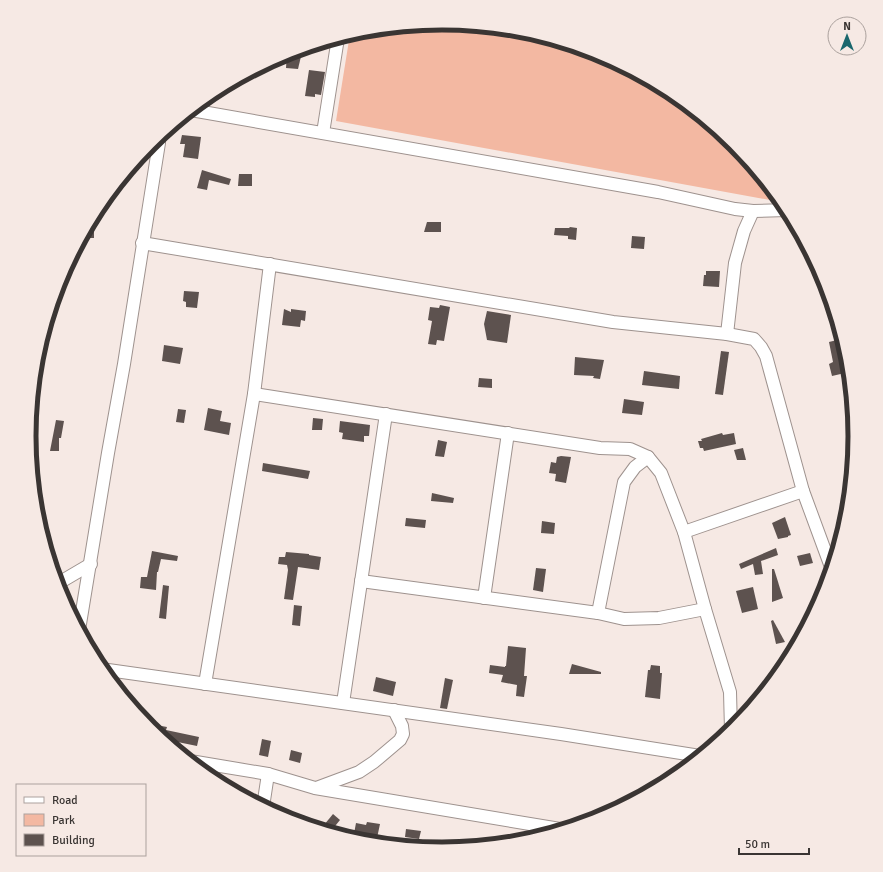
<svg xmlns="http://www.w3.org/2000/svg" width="883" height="872" viewBox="0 0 883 872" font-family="Signika,sans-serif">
<rect width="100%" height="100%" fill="#f6e9e4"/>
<path fill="#f3b8a2" d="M442,23L522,31L600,55L671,93L734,144L781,202L336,121L350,34L361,31Z"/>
<g fill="#5d524f">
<path d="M303,48L298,69L286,68L287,53Z"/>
<path d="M309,70L325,72L321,95L315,94V97L305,96Z"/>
<path d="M182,135L201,137L198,159L183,157L185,144H180Z"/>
<path d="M202,170L231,179L229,185L209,180L207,190L197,188Z"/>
<path d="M239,174H252V186H238Z"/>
<path d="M94,214V238H87V228Z"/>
<path d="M427,222H441V232H424Z"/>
<path d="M570,227L577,228L576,240L568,239V236L554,235L555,228H569Z"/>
<path d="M632,236L645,237L644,249L631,248Z"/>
<path d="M706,271H720L719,287L703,286L704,275H706Z"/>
<path d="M184,291L199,292L197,308L186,307V302L183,301Z"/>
<path d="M440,305L450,307L444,341L437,340L436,345L428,344L432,321L428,320L430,307L439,308Z"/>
<path d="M284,309L291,312V309L306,311L305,321L301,320L300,327L282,325Z"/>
<path d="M487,311L511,315L507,343L487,340L484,324Z"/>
<path d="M837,340L845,373L832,376L829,364L833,362L829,342Z"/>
<path d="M164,345L183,348L180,364L162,361Z"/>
<path d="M721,351L729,352L723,395L715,394Z"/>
<path d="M575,357L604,360L600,379L593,378L594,376L574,375Z"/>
<path d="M644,371L680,376L679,389L642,385Z"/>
<path d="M479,378L492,379V388L478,387Z"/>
<path d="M624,399L644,402L642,415L622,413Z"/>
<path d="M208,408L222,411L220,421L231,423L229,435L204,430Z"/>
<path d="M178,409L186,410L184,423L176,422Z"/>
<path d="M313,418L323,419L322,430H312Z"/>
<path d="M56,420L64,421L61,438H59V451H50Z"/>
<path d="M340,421L370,425L369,436H364V442L342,439L343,433L339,432Z"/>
<path d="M722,433L723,435L734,433L736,444L704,451L703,448H700L698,441H702L701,439Z"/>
<path d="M438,440L447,442L444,457L435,456Z"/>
<path d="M743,448L746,460H737L734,450Z"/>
<path d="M561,456L571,457L566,483L555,481L556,474L549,473L551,462L556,463L557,457Z"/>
<path d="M263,463L310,471L308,479L262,471Z"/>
<path d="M432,493L454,498L453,503L431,501Z"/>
<path d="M785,517L791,535L788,536V537L778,539L772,523Z"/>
<path d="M406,518L426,520L425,528L405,526Z"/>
<path d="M542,521L555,523L554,534L541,533Z"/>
<path d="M776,548L778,555L761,561L763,574L755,575L753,564L741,569L739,564Z"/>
<path d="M152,551L178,556L177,561L161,559L158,572H157L156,590L140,588L141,577H147Z"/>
<path d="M286,552L309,554V555L321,557L319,570L298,567L293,600L284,599L288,570L287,565L278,564L279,557H285Z"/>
<path d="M810,553L813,563L800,566L797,556Z"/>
<path d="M536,568L546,569L543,592L533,590Z"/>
<path d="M772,569H774L783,598L772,602Z"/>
<path d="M163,585L169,586L166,619L159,618Z"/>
<path d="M753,587L758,609L742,613L736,591Z"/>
<path d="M294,605L302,606L300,626L292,625Z"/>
<path d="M773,620L785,642L776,644L771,621Z"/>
<path d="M508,646L526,648L524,676H527L524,697L516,696L517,685L501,682L503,675L489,673L490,665L505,667V666H506Z"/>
<path d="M572,664L601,672V674H569Z"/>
<path d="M651,665L660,666V673H662L660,699L645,697L648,670H650Z"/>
<path d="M376,677L396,682L393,696L373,691Z"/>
<path d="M445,678L453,680L447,709L440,708Z"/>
<path d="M145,723L167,727L166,730L199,737L197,746L163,739Z"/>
<path d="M262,739L271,741L268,757L259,755Z"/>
<path d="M291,750L302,753L300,763L289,760Z"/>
<path d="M333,814L340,820L331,831L324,825Z"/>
<path d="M367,822L380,824L377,838L372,837V841L362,839L361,841L353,839L356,823L366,825Z"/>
<path d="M406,829L421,831L419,839L405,837Z"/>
<path d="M435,840L463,844V847L441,849L434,848Z"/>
</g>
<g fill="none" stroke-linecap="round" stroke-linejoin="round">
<g stroke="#9e928e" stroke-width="14">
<g id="minor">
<path d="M191,110L658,192L735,209L753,211L787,210"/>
<path d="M323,133L338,38"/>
<path d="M142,243L613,322L727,334L754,339L761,347L766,356L803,491L831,567"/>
<path d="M727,334L735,263L744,231L753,211"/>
<path d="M254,394L600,448L630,449L648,457L661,473L684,532L705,609L730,692L731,730"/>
<path d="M684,532L803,491"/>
<path d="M361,581L598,613L624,619L659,618L705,609"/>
<path d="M57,584L91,564"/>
<path d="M484,598L508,433"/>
<path d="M598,613L624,482L635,467L648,457"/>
<path d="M79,630L108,453L124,364L159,143V136"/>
<path d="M101,669L561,734L700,756"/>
<path d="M205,684L254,394L270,264"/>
<path d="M343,703L386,414"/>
<path d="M190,761L268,774L315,788L560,829"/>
<path d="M316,788L359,772L374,762L400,740L403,734L402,726L394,710"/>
<path d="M263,807L268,774"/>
</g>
</g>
<use href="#minor" stroke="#fff" stroke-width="12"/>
</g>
<path d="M0 0H883V872H0ZM36 436a406 406 0 1 1 812 0a406 406 0 1 1-812 0Z" fill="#f6e9e4" fill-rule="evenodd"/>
<path fill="none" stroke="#3a3533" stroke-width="5" d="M36 436a406 406 0 1 1 812 0a406 406 0 1 1-812 0Z"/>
<rect x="16" y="784" width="130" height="72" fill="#f6e9e4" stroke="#aba19d"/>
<rect x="24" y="797" width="20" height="6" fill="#ffffff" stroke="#aba19d"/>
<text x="52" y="804" font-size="12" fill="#3a3533">Road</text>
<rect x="24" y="814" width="20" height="12" fill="#f3b8a2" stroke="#aba19d"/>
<text x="52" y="824" font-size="12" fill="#3a3533">Park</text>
<rect x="24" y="834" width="20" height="12" fill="#5d524f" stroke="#aba19d"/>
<text x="52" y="844" font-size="12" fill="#3a3533">Building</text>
<g transform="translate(847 36)"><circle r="19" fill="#f6e9e4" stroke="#aba19d"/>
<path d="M0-3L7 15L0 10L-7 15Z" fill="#1a676d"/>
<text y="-6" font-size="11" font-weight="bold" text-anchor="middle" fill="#3a3533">N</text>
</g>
<path d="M739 848v6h70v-6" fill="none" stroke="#3a3533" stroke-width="2"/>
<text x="745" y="848" font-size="12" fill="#3a3533" stroke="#f6e9e4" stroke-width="3" paint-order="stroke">50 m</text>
</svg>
